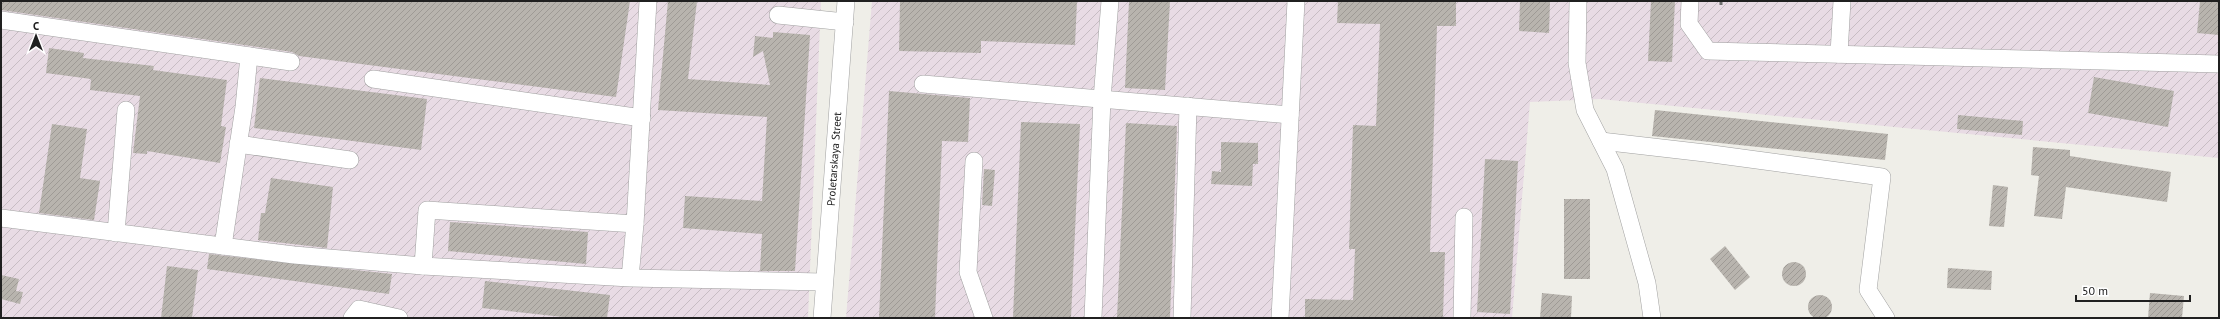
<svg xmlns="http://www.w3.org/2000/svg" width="2220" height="319" viewBox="0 0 2220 319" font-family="'PT Sans',sans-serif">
<defs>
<pattern id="industrial-furrows" width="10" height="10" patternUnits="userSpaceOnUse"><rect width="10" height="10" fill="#e8dbe4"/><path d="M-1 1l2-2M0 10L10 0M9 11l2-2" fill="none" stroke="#c7bcc3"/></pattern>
<pattern id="building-hatch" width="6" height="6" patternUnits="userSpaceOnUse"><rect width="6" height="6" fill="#b8b4ae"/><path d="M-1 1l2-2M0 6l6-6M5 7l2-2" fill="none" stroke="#9e9a95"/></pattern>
</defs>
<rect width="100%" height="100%" fill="#efeee8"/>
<g fill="url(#industrial-furrows)">
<path d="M1,1H821L808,318H1Z"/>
<path d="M872,1H2219V158L1600,99L1530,102L1512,318H846Z"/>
</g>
<g fill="url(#building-hatch)">
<path d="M1,1H630L616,97L299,56L292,52L1,10Z"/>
<path d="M668,1H697L688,79L770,85L763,51L753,57L755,36L773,38V32L810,35L795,271H760L762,234L683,228L685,196L762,201L767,117L658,110Z"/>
<path d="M900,1H1077L1075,45L981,41V53L899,51Z"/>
<path d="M1129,1H1170L1165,90L1125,88Z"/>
<path d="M1338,1H1456V26H1437L1430,252H1445L1443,318H1305V299L1353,300L1355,249H1349L1353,125L1376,126L1380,24L1337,23Z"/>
<path d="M1520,1H1550L1549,33L1519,31Z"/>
<path d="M1651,1H1675L1672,62L1648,61Z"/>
<path d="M2200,1H2219V35L2197,33Z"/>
<path d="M49,48L84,53L83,58L154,66L153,70L227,80L221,126L226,127L220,163L147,151V154L133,153L140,96L90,90L91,79L46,73Z"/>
<path d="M2094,77L2174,91L2168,127L2088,113Z"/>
<path d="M260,78L427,99L421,150L254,128Z"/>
<path d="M889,91L970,98L968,142L942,141L935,318H879Z"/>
<path d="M1655,110L1888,134L1885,160L1652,136Z"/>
<path d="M1958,115L2023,121L2022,135L1957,129Z"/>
<path d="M1021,122L1080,124L1071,318H1013Z"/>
<path d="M1126,123L1177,126L1170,318H1117Z"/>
<path d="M52,124L87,129L80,178L100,181L94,220L39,213Z"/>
<path d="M1221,142L1258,143V164H1253L1252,186L1211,184L1212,171L1221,172Z"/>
<path d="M2033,147L2070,150V156L2171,172L2167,202L2066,187L2062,219L2034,216L2039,176L2031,175Z"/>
<path d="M1485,159L1518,161L1510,314L1477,312Z"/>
<path d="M984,169L995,170L992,206L982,205Z"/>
<path d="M271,178L333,187L327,248L258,240L261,213H265Z"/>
<path d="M1993,185L2008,187L2004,227L1989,226Z"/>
<rect x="1564" y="199" width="26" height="80"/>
<path d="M450,222L588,232L586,264L448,251Z"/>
<path d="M1725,246L1750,277L1735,290L1710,259Z"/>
<path d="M209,254L392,274L389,294L207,269Z"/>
<circle cx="1794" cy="274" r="12"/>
<path d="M167,266L198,270L192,318H161Z"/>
<path d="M1948,268L1992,271L1991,290L1947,288Z"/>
<path d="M1,275L19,279L16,291L23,292L20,304L1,299Z"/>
<path d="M485,281L610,295L607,318H572L482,308Z"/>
<path d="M1542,293L1572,296L1571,318H1540Z"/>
<path d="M2150,293L2184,296L2182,318H2148Z"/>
<circle cx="1820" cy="307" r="12"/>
</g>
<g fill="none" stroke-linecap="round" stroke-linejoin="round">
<g stroke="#a1a1a1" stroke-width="18">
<g id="minor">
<path d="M1578,1L1577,63L1585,110L1615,169L1647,283L1652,318"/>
<path d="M1690,1L1689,24L1708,51L2219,64"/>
<path d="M778,15L845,22"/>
<path d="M1,20L291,62"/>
<path d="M1839,54L1842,1"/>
<path d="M373,79L642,118"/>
<path d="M923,84L1290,115"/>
<path d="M1601,141L1705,153L1882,177L1868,290L1886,318"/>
<path d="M238,144L350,160"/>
<path d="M974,161L968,272L984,318"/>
<path d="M1,218L294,255L423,266"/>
<path d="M635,224L648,1"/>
<path d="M116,233L126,110"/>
<path d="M223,246L244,107L249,56"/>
<path d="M630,278L423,266L427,210L635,224L630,278L824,282"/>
<path d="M352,318L359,309L399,318"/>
<path d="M822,318L846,1"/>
<path d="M1093,318L1102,99L1110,1"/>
<path d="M1182,318L1188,106"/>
<path d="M1280,318L1296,1"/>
<path d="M1462,318L1464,217"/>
</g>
</g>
<use href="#minor" stroke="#fff" stroke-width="17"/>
<path stroke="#6e6e6e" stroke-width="3" stroke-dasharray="8 8" stroke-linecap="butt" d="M1721,5V1"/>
</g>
<g text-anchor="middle" stroke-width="3" stroke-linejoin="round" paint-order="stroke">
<g font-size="11" fill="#202020" stroke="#fff">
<text transform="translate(834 159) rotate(-86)" y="4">Proletarskaya Street</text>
</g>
</g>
<rect width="2220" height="319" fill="none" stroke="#202020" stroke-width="4"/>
<g transform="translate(36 36)" stroke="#ffffff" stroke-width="3" paint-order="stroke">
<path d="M0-3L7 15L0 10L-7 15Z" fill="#202020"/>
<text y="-6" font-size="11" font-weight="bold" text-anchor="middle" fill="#202020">С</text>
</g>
<path d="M2076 295v6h114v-6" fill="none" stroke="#202020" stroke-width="2"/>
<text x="2082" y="295" font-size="12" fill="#202020" stroke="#ffffff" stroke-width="3" paint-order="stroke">50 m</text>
</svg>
